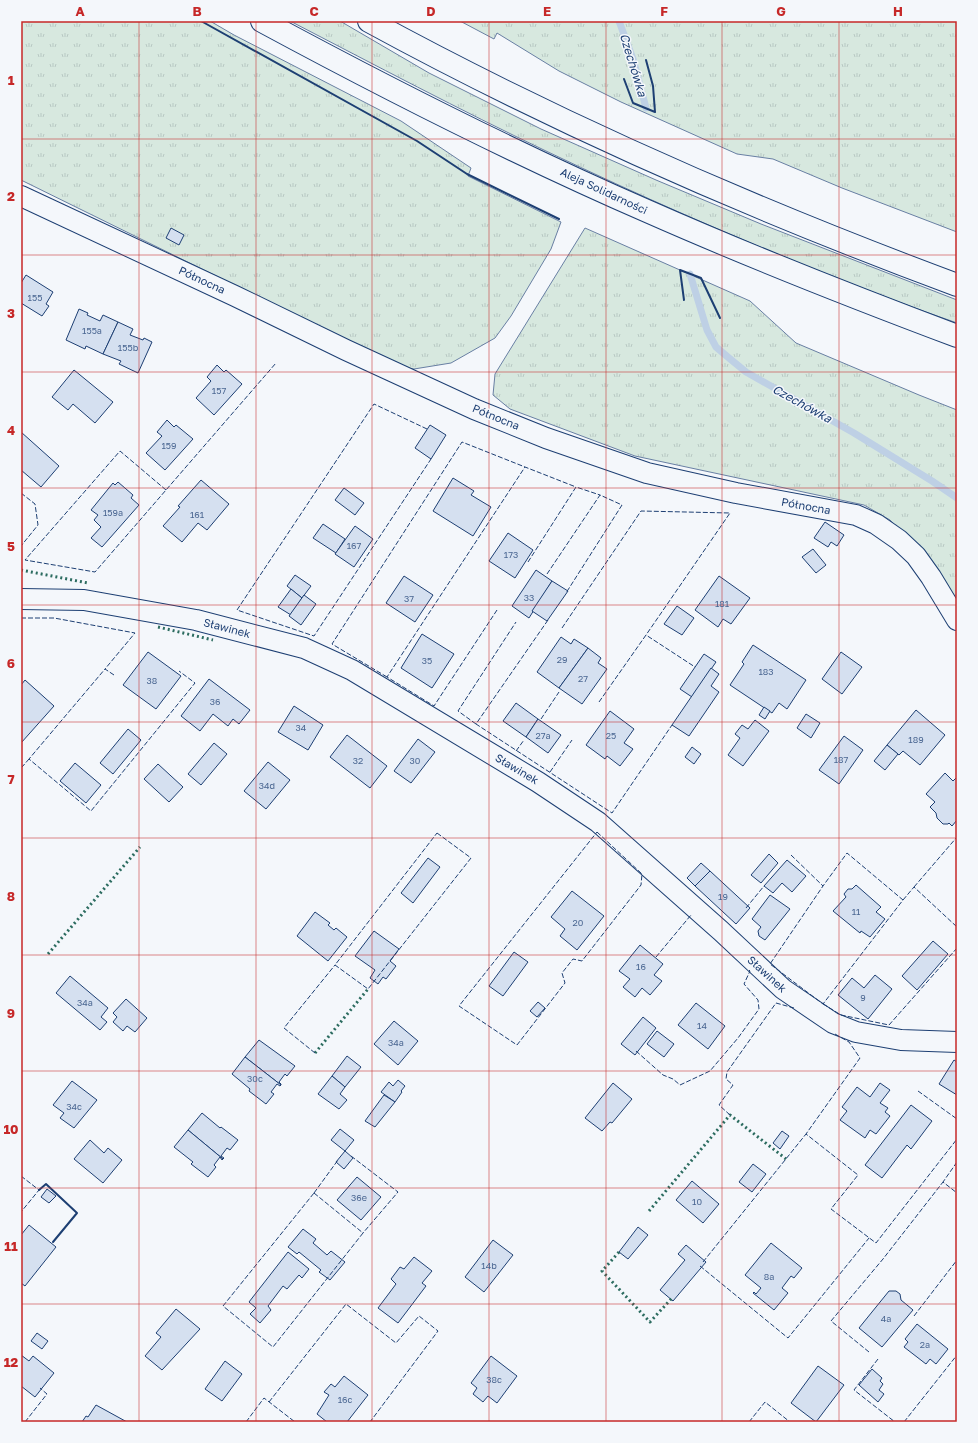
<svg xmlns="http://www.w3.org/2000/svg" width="978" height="1443" viewBox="0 0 978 1443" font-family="'Golos Text',sans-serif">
<defs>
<pattern id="grass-tufts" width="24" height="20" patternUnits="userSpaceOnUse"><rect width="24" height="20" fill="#d7e8df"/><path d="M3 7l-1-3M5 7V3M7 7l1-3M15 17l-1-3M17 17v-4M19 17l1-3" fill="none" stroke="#b8c8c3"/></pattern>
</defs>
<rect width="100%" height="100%" fill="#f4f7fb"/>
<g fill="url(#grass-tufts)" stroke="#687fa3">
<path d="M21,21H210L234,35L401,121L471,168L468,176L561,222L551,249L511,316L495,338L451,363L414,369L401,367L21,180Z"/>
<path d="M290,21H340L429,73L541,129L656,180L761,224L957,300V323C913,308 870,291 826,274C731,236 638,195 546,151C460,110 375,65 290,21Z"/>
<path d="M460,21H957V232L842,188L773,159L737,154L621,102L559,71L497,33L494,39Z"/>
<path d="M585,228L750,301L796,343L919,395L957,410V606L930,561L890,520L864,505L635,456L510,409L493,395L495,374Z"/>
</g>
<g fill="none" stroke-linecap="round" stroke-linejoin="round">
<g stroke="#bed0e5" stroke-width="7">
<path d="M619,21L633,59L646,108"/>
<path d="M690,274L707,330L716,347L729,358L746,372L854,433L932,481L957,498"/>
</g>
</g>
<g fill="#d5e0f0" stroke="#1d3f73">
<path d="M171,228L184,235L179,245L166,238Z"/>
<path d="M26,275L53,292L46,304L49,306L42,316L21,303V283Z"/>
<path d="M79,309L88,313L87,315L100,321L103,315L118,322L103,354L86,346L85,349L66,340Z"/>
<path d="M118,322L133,329L130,335L143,340L144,338L152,342L138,373L119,364L121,361L103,354Z"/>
<path d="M217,365L224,372L226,370L242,384L214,415L196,398L211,381L207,377Z"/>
<path d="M74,370L113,402L95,423L73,404L68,410L52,397Z"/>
<path d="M167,420L174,427L176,425L193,439L165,470L146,453L162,436L157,432Z"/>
<path d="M430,425L446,435L431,459L415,448Z"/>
<path d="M21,432L59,466L41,487L21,470Z"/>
<path d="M453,478L474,491L471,495L491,507L473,536L433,511Z"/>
<path d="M201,480L229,504L207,530L198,523L182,542L163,526L180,507L178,506Z"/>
<path d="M118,482L133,495L131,498L139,505L102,547L91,538L101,527L94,520L98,515L91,510L113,483L115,485Z"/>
<path d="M344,488L364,503L355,515L335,500Z"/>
<path d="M825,522L844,535L837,546L831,542L828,547L814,538Z"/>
<path d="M323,524L345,539L336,553L313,538Z"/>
<path d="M355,526L373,539L354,567L335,554Z"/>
<path d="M508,533L533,550L515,578L489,561Z"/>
<path d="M813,549L826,565L816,573L802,557Z"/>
<path d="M536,570L552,581L529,618L512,606Z"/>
<path d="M295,575L311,586L302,598L287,586Z"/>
<path d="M404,576L433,595L415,622L386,603Z"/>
<path d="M719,576L750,598L731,624L723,619L718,627L695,610Z"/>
<path d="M552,581L568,591L547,621L532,611Z"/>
<path d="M291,589L302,598L291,615L278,607Z"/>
<path d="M304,595L316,604L301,625L289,616Z"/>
<path d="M677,606L694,618L682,635L664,624Z"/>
<path d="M422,634L454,654L432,688L401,668Z"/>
<path d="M561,637L571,644L574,639L588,648L559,688L537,672Z"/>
<path d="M753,645L806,680L787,709L779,703L772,713L730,685L744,664L742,662Z"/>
<path d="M588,648L601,658L598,663L607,669L582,704L559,688Z"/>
<path d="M148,652L181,676L156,709L123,685Z"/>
<path d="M841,652L862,667L842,694L822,679Z"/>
<path d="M704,654L716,662L692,697L680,689Z"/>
<path d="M711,668L719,674L711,686L719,692L689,736L672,725Z"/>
<path d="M209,679L250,710L239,724L233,719L228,726L213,714L200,731L181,716Z"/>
<path d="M25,680L54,706L21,743V685Z"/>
<path d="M516,703L538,719L526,737L503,721Z"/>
<path d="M294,706L323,725L308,750L278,732Z"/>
<path d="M764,707L770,711L765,719L759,715Z"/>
<path d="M916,710L945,735L920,765L903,751L899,755L887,745Z"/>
<path d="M610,711L634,729L624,743L633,749L620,766L607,756L605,759L586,745Z"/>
<path d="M806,714L820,723L811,738L797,728Z"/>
<path d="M538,719L561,735L548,753L526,737Z"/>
<path d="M755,720L769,731L743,766L728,755L740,738L735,734L742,725L748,729Z"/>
<path d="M128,729L141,740L113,774L100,763Z"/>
<path d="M347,735L387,766L370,788L330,757Z"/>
<path d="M844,736L863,750L839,784L819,770Z"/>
<path d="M418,739L435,752L411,783L394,771Z"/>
<path d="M214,743L227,754L201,785L188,774Z"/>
<path d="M887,745L898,754L885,770L874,761Z"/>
<path d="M692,747L701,754L694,764L685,757Z"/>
<path d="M268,762L290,780L266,809L244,791Z"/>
<path d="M75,763L101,785L86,803L60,781Z"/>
<path d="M158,764L183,787L169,802L144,779Z"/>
<path d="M945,773L953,781L957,777V820L952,826L949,823L948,824H943L937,818L936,813L930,807L935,802L926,794Z"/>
<path d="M769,854L778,863L761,883L751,875Z"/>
<path d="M428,858L440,867L413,903L401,893Z"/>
<path d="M787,860L806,876L792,892L782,883L773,893L764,886Z"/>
<path d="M701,863L710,871L695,886L687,878Z"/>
<path d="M710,871L750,908L736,924L695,886Z"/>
<path d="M856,885L881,907L876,912L885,919L870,937L861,931L860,933L833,911L846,897L844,894L848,889H852Z"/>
<path d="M572,891L604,916L577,950L560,936L565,929L551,917Z"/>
<path d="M770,895L790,909L765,940L759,936L758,931L761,927L752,919Z"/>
<path d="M315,912L330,923L328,925L334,930L336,928L347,937L328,961L297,936Z"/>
<path d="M374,931L399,949L390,961L396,966L386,979L383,977L378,984L370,978L375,970L355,956Z"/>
<path d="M933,941L948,954L917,990L902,976Z"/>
<path d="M640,945L663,964L654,975L662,981L650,995L642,988L635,997L623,987L630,979L619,971Z"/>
<path d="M514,952L528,962L503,996L489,986Z"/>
<path d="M875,975L892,989L868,1019L838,995L852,978L864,988Z"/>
<path d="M70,976L108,1008L101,1017L107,1022L100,1030L56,993Z"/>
<path d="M126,999L147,1018L135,1032L127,1026L123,1031L113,1022L117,1017L113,1013Z"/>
<path d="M538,1002L545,1008L537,1017L530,1011Z"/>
<path d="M696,1003L725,1026L708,1049L678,1025Z"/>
<path d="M643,1017L656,1028L635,1055L621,1044Z"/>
<path d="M394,1021L418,1041L398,1065L374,1044Z"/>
<path d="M657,1031L674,1044L664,1057L647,1044Z"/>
<path d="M259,1040L295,1066L287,1076L285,1074L279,1082L281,1084V1085L245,1057Z"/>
<path d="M347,1056L361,1067L345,1087L332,1076Z"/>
<path d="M245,1057L281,1085L280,1086L277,1084L271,1092L274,1094L266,1104L249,1091L250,1089L232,1074Z"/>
<path d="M954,1060L957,1062V1095L939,1084Z"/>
<path d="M332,1076L345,1087L340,1094L347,1100L339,1109L318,1094Z"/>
<path d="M398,1080L405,1086L401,1091L402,1092L395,1102L381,1092L389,1082L393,1086Z"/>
<path d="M72,1081L97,1100L74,1128L60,1118L64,1113L53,1105Z"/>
<path d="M613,1083L632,1099L612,1123L610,1122L602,1131L585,1118Z"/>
<path d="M880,1083L890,1090L880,1103L888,1108L885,1112L890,1116L876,1134L870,1130L865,1138L840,1120L847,1111L842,1107L857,1087L870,1097Z"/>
<path d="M384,1095L395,1102L375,1127L365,1121Z"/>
<path d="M911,1105L932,1121L911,1149L907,1145L882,1178L865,1165Z"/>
<path d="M202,1113L220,1128L221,1127L238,1140L230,1150L227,1148L221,1156L224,1158L223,1159L188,1130Z"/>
<path d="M340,1129L354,1140L345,1151L331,1140Z"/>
<path d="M188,1130L223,1159L222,1160L220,1157L214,1165L216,1167L208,1177L191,1164L193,1162L174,1147Z"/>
<path d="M782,1131L789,1136L780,1149L773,1143Z"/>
<path d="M90,1140L104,1153L108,1148L122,1160L103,1183L74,1159Z"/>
<path d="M345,1151L353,1158L344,1169L336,1162Z"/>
<path d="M753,1164L766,1174L752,1192L739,1182Z"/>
<path d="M357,1177L381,1197L361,1220L337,1200Z"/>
<path d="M692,1181L719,1204L703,1223L676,1200Z"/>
<path d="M47,1189L56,1196L49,1203L41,1197Z"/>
<path d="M29,1225L56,1247L25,1286L21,1283V1235Z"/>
<path d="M638,1227L648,1235L628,1259L619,1252Z"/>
<path d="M303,1229L316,1239L313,1243L327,1255L331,1251L345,1262L330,1280L319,1272L321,1270L299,1252L297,1254L288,1247Z"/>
<path d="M493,1240L513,1255L484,1292L465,1277Z"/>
<path d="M771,1243L802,1268L794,1278L791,1276L782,1288L788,1293L774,1310L753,1293L754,1292L756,1294L761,1288L745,1275Z"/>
<path d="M686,1245L706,1262L673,1301L660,1290L685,1260L678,1254Z"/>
<path d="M288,1252L309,1269L302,1278L299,1275L287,1289L283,1286L268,1306L271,1310L260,1323L250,1314L256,1308L249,1302Z"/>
<path d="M414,1257L432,1271L422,1283L426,1286L398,1323L378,1308L396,1284L391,1279L400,1267L404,1269Z"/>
<path d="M889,1291H896L900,1294L901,1300L913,1310L882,1347L859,1328Z"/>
<path d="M176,1309L200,1329L162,1370L145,1356L161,1337L156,1333Z"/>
<path d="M917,1324L948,1349L936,1364L930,1359L926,1364L904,1347L908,1342L905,1339Z"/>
<path d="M37,1333L48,1341L42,1349L31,1341Z"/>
<path d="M21,1355L29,1361L33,1356L54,1373L35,1397L21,1386Z"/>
<path d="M491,1356L517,1376L497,1403L488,1396L483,1402L473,1394L477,1388L471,1383Z"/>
<path d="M225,1361L242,1374L222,1401L205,1389Z"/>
<path d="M818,1366L844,1385L816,1422L791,1403Z"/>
<path d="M872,1369L882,1378L880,1381L883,1384L879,1390L884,1394L878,1402L859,1385Z"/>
<path d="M344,1376L368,1395L347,1422H327L317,1414L329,1395L324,1392L331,1384L335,1387Z"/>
<path d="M96,1405L127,1422H82L86,1416L88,1417Z"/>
</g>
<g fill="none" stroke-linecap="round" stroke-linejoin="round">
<g stroke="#1d3f73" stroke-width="22">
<g id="street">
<path d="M21,196L235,296L346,350L474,409L546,438L647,473L736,493L856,515L876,524L899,540L916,556L931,577L957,620"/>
<path d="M21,599L84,600L196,620L304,648L352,670L538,782L598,822L721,931L783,989L833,1023L856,1032L901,1040L957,1042"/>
</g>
</g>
<g stroke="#1d3f73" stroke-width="24">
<g id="primary">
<path d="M262,21C388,89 516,154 647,211C749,256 853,297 957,336"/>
<path d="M369,21C558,124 755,210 957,285"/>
</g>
</g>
<use href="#street" stroke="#f4f7fb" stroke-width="20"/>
<use href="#primary" stroke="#f4f7fb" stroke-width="22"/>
<g stroke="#2c6c60" stroke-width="3" stroke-dasharray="2 3" stroke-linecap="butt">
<path d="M21,570L88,583"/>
<path d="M158,627L213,640"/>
<path d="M48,954L140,847"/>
<path d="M315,1053L368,989"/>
<path d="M649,1211L730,1115L786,1159"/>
<path d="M619,1252L602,1271L650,1322L672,1298"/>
</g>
<g stroke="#1d3f73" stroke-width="1" stroke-dasharray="5 2" stroke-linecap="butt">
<path d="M427,429L374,404L237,610L314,636L431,459"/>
<path d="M166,490L120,451L25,560L95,572L276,363"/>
<path d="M21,493L35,504L38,525L21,546"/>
<path d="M528,562L576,487L600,495"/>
<path d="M547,574L600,495L622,505L566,593"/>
<path d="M497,610L434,706L387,677L525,467L576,487"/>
<path d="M21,618H54L135,633L105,669"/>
<path d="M548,620L476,724L612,813L672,725"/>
<path d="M562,628L641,511L730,513L646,635"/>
<path d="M114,675L105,669L29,759L91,811L195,683L179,671"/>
<path d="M387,677L332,644L462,442L525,467"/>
<path d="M599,702L646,635L695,667"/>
<path d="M541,719L559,692"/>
<path d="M476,724L458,711L516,622"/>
<path d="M516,751L524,740"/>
<path d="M21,767H22L29,759"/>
<path d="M550,772L572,740"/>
<path d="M597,832L642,874L641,885L582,961L573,959L562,973L565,983L517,1045L459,1006Z"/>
<path d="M437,833L471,858L368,989L335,965Z"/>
<path d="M791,855L823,886L770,964L823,1004L903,900L847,853L823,886"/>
<path d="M914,887L957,837"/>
<path d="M903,900L914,887L957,927"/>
<path d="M746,908L764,886"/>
<path d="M656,957L691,915L692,916"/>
<path d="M823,1004L841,1015L889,1025L957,948"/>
<path d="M835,1034L849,1042L860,1058L806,1134L858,1175L831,1209L876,1243L957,1139"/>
<path d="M636,1051L663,1075L673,1079L680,1085L710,1071L738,1038L759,1009L758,1000L744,984L750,971L749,970"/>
<path d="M315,1053L284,1028L335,965"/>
<path d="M918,1091L957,1119"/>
<path d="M730,1115L719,1105L733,1085L726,1079L727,1072L776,1003L794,1008"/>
<path d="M351,1156L398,1192L363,1233"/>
<path d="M957,1162L943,1182L957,1193"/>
<path d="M21,1176L39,1190L21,1212"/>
<path d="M314,1193L363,1233L273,1347L223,1306Z"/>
<path d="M314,1193L338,1160"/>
<path d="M703,1262L806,1134"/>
<path d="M700,1266L788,1338L869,1238"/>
<path d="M914,1316L957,1260"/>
<path d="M869,1352L831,1321L883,1259L943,1182"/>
<path d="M878,1359L854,1390L895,1422"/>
<path d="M269,1402L346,1304L396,1343L419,1316L438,1331L370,1422"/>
<path d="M25,1422L47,1394L40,1388"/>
<path d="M246,1422L264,1398L295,1422"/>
<path d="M749,1422L765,1402L790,1422"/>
<path d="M904,1422L957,1355"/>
</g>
<g stroke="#1d3f73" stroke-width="2">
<path d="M201,21L417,141L467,174L559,219"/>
<path d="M624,79L633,103L655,112L653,86L646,60"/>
<path d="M684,300L680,270L701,278L720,318"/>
<path d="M39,1190L46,1184L77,1213L53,1242"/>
</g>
</g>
<path fill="none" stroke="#c62828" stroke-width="1" stroke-opacity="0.55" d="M139,21V1422M256,21V1422M372,21V1422M489,21V1422M606,21V1422M722,21V1422M839,21V1422M21,139H957M21,255H957M21,372H957M21,488H957M21,605H957M21,722H957M21,838H957M21,955H957M21,1071H957M21,1188H957M21,1304H957"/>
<g text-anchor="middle" stroke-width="3" stroke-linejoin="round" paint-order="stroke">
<g font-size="9" fill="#4b6792">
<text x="35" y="301">155</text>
<text x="92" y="334">155a</text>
<text x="128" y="351">155b</text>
<text x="219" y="394">157</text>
<text x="169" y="449">159</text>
<text x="113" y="516">159a</text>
<text x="197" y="518">161</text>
<text x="354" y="549">167</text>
<text x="511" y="558">173</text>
<text x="529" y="601">33</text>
<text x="409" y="602">37</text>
<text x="722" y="607">181</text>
<text x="562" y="663">29</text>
<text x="427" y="664">35</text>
<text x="766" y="675">183</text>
<text x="583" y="682">27</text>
<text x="152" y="684">38</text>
<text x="215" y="705">36</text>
<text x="301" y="731">34</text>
<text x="543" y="739">27a</text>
<text x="611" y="739">25</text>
<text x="916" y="743">189</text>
<text x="841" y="763">187</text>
<text x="358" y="764">32</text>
<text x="415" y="764">30</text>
<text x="267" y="789">34d</text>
<text x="723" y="900">19</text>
<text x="856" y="915">11</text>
<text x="578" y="926">20</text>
<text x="641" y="970">16</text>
<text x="863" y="1001">9</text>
<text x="85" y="1006">34a</text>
<text x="702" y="1029">14</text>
<text x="396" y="1046">34a</text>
<text x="255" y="1082">30c</text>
<text x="74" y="1110">34c</text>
<text x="359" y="1201">36e</text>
<text x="697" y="1205">10</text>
<text x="489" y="1269">14b</text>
<text x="769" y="1280">8a</text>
<text x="886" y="1322">4a</text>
<text x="925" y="1348">2a</text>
<text x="494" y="1383">38c</text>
<text x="345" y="1403">16c</text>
</g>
<g font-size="11" fill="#1d3f73" stroke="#f4f7fb">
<text transform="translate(604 191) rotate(25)" y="4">Aleja Solidarności</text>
<text transform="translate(202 280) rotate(25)" y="4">Północna</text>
<text transform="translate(496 417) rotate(22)" y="4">Północna</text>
<text transform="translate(806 506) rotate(10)" y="4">Północna</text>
<text transform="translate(227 628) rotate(15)" y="4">Sławinek</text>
<text transform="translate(517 769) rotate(31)" y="4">Sławinek</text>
<text transform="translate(767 974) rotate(42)" y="4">Sławinek</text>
</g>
<g font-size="12" font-style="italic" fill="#1d3f73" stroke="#f4f7fb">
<text transform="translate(633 65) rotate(73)" y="4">Czechówka</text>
<text transform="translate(802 404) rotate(29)" y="4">Czechówka</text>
</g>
</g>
<rect width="978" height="1443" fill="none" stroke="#f4f7fb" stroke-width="44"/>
<rect x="22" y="22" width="934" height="1399" fill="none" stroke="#c62828" stroke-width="1.5"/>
<g font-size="13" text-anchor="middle" font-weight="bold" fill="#c62828">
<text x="80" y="16">A</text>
<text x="197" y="16">B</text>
<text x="314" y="16">C</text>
<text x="431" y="16">D</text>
<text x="547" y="16">E</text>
<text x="664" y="16">F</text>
<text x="781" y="16">G</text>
<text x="898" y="16">H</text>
<text x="11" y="85">1</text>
<text x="11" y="201">2</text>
<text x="11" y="318">3</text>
<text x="11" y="435">4</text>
<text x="11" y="551">5</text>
<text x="11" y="668">6</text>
<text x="11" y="784">7</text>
<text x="11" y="901">8</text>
<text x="11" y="1018">9</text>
<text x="11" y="1134">10</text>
<text x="11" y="1251">11</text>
<text x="11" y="1367">12</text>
</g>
</svg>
